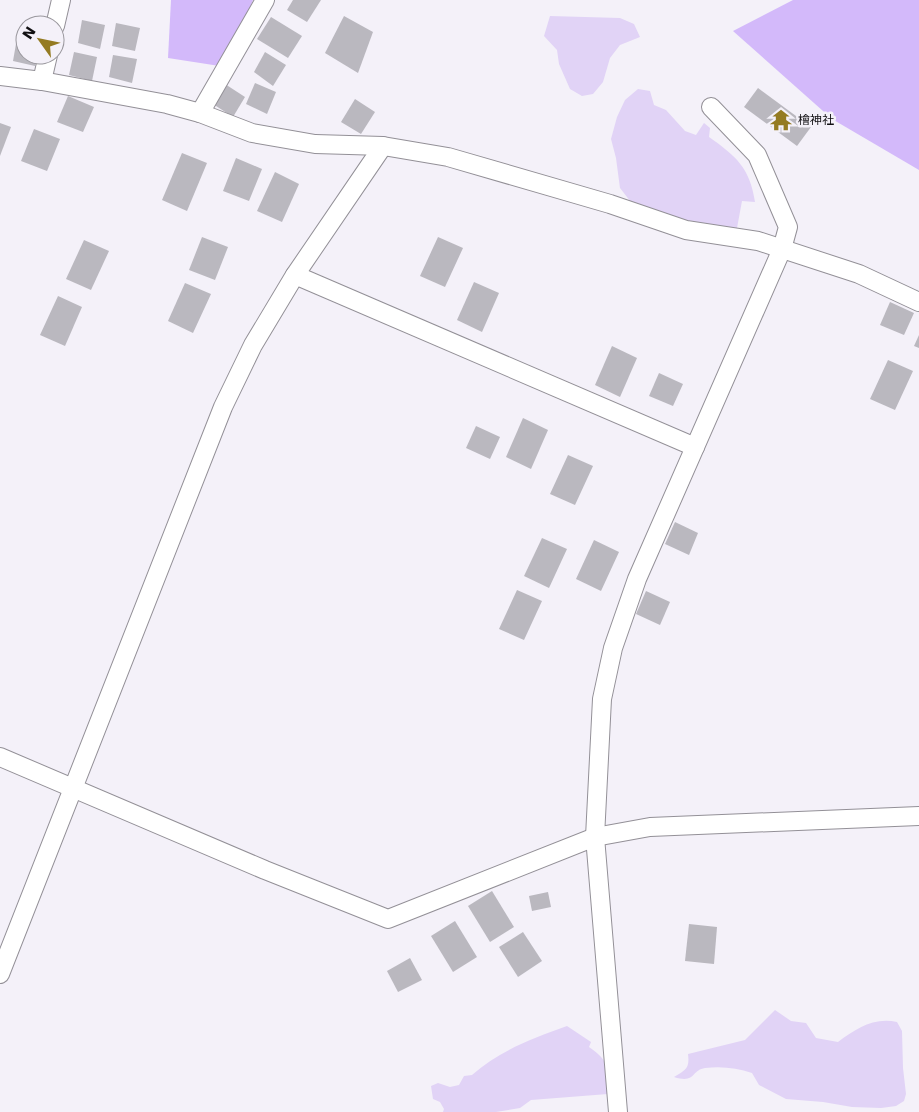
<svg xmlns="http://www.w3.org/2000/svg" width="919" height="1112" viewBox="0 0 919 1112" font-family="'DejaVu Sans','Noto Sans JP',sans-serif">
<rect width="100%" height="100%" fill="#f4f1f9"/>
<g fill="#d3b9fa">
<path d="M171,0H253L226,67L168,58Z"/>
<path d="M793,0H919V170L832,119L733,31Z"/>
</g>
<g fill="#e1d3f6">
<path d="M550,16L620,18L634,24L640,37L620,45L610,58L603,82L593,94L582,96L570,89L559,64L557,50L544,36Z"/>
<path d="M638,89L650,91L654,105L666,110L685,131L696,135L704,123L710,128L709,137C736,156 750,168 755,202L742,201L737,228L685,221L634,206L620,188L616,158L611,139L617,117L625,100Z"/>
<path d="M775,1010L791,1021L806,1023L816,1038L838,1042C856,1029 873,1017 897,1022L902,1031L903,1068L906,1094L904,1101L896,1106L881,1108L852,1107L823,1102L786,1099L759,1085L752,1073C737,1068 722,1066 705,1068C691,1070 696,1084 674,1077C685,1070 690,1069 688,1054L745,1040Z"/>
<path d="M567,1026L591,1042L589,1047C611,1062 607,1068 608,1094L531,1100L520,1108L496,1112H443L444,1109L440,1102L433,1099L431,1086L438,1083L450,1087L459,1085L464,1076L472,1075C499,1051 533,1038 567,1026Z"/>
</g>
<g fill="#bab8bf">
<path d="M293,0H321L307,22L287,10Z"/>
<path d="M344,16L373,32L358,73L325,53Z"/>
<path d="M271,17L302,36L288,58L257,39Z"/>
<path d="M82,20L105,25L100,49L78,43Z"/>
<path d="M116,23L140,28L135,51L112,46Z"/>
<path d="M17,38L25,39V55H37L35,66L13,61Z"/>
<path d="M74,52L97,57L92,81L69,75Z"/>
<path d="M265,52L286,65L273,86L254,72Z"/>
<path d="M113,55L137,59L132,83L109,77Z"/>
<path d="M255,83L276,92L267,114L246,104Z"/>
<path d="M225,84L245,97L233,117L213,104Z"/>
<path d="M758,88L811,127L797,146L744,107Z"/>
<path d="M68,96L94,107L83,132L57,122Z"/>
<path d="M355,99L375,112L361,134L341,122Z"/>
<path d="M0,123L11,127L0,156Z"/>
<path d="M34,129L60,139L47,171L21,161Z"/>
<path d="M182,153L207,163L187,211L162,200Z"/>
<path d="M236,158L262,169L249,201L223,191Z"/>
<path d="M275,172L299,184L282,222L257,211Z"/>
<path d="M202,237L228,247L215,280L189,270Z"/>
<path d="M438,237L463,248L445,287L420,276Z"/>
<path d="M84,240L109,251L91,290L66,279Z"/>
<path d="M474,282L499,293L482,332L457,320Z"/>
<path d="M185,283L211,294L193,333L168,321Z"/>
<path d="M58,296L82,307L65,346L40,335Z"/>
<path d="M890,302L914,313L904,335L880,325Z"/>
<path d="M919,335V348L914,346Z"/>
<path d="M612,346L637,358L620,397L595,385Z"/>
<path d="M888,360L913,371L895,410L870,399Z"/>
<path d="M659,373L683,384L673,406L649,396Z"/>
<path d="M523,418L548,430L531,469L506,457Z"/>
<path d="M476,426L500,437L490,459L466,448Z"/>
<path d="M568,455L593,466L575,505L550,494Z"/>
<path d="M675,522L698,533L689,555L665,544Z"/>
<path d="M542,538L567,549L549,588L524,576Z"/>
<path d="M594,540L619,552L601,591L576,579Z"/>
<path d="M517,590L542,601L524,640L499,629Z"/>
<path d="M646,591L670,602L660,625L636,614Z"/>
<path d="M492,891L514,927L490,942L468,906Z"/>
<path d="M548,892L551,907L532,911L529,896Z"/>
<path d="M455,921L477,957L453,972L431,936Z"/>
<path d="M689,924L717,927L714,964L685,961Z"/>
<path d="M523,932L542,961L518,977L499,947Z"/>
<path d="M410,958L422,980L398,992L387,971Z"/>
</g>
<g fill="none" stroke-linecap="round" stroke-linejoin="round">
<g stroke="#939097" stroke-width="20">
<g id="street">
<path d="M55,26L61,0"/>
<path d="M0,76L42,81L167,104L200,113L252,133L315,144L383,146L448,157L610,204L686,230L758,241L859,274L919,302"/>
<path d="M42,81L48,55"/>
<path d="M200,113L265,0"/>
<path d="M295,275L695,447"/>
<path d="M0,757L265,870L388,919L595,837L650,827L919,816"/>
<path d="M0,974L223,407L253,345L295,275L383,146"/>
<path d="M618,1112L595,837L602,699L613,648L637,579L782,249L788,227L757,155L711,107"/>
</g>
</g>
<use href="#street" stroke="#fff" stroke-width="18"/>
</g>
<defs>
<g id="temple-bare" transform="scale(1.725)"><path d="M0-6L5-2H3V0L6.5 2.5H4V6H1.5V3h-3V6H-4V2.5H-6.5L-3 0V-2H-5Z" fill="#947b22" stroke="#f4f1f9" stroke-width="2.5" paint-order="stroke"/></g>
</defs>
<g fill-rule="evenodd">
<use href="#temple-bare" x="781" y="120"/>
</g>
<g text-anchor="middle" stroke-width="5" stroke-linejoin="round" paint-order="stroke">
<g font-size="12" fill="#111012" stroke="#f4f1f9" text-anchor="start">
<text x="798" y="124">檜神社</text>
</g>
</g>
<g transform="translate(40 40) rotate(303)"><circle r="24" fill="#f4f1f9" stroke="#99979d"/>
<path d="M0-4L9 19L0 12L-9 19Z" fill="#947b22"/>
<text y="-8" font-size="14" font-weight="bold" text-anchor="middle" fill="#111012">N</text>
</g>
</svg>
